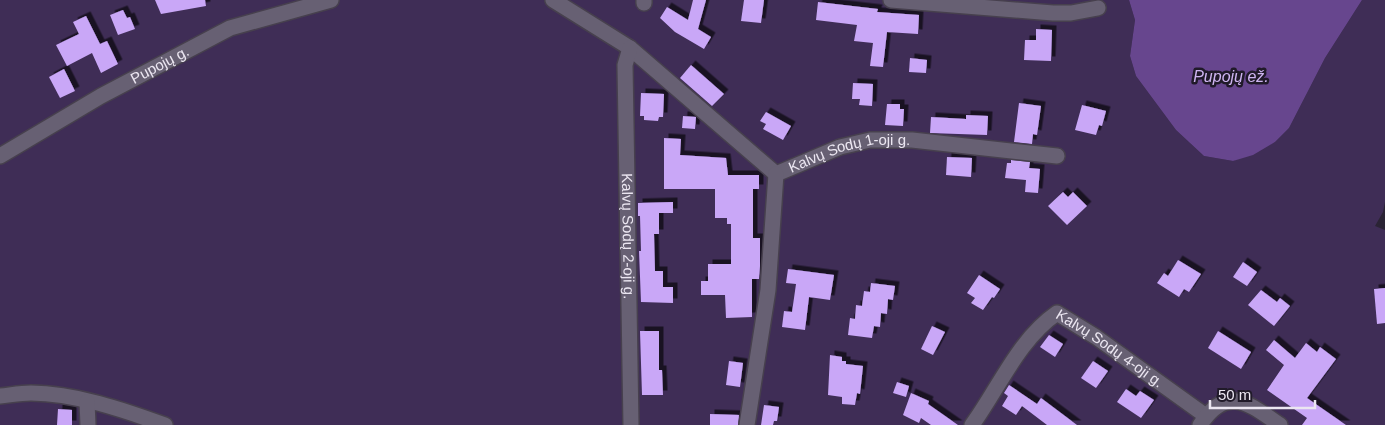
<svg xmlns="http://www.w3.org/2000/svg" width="1385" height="425" viewBox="0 0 1385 425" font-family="Helvetica,sans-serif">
<defs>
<filter id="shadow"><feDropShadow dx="4.5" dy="-4.5" stdDeviation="0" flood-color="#0009"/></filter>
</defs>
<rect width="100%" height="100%" fill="#2a2334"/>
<path fill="#3f2d56" d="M0,0H1129L1135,20L1130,56L1136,76L1176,130L1204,156L1233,161L1275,142L1289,128L1325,58L1362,0H1385V202L1383,212L1375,226L1385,230V425H0Z"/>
<path fill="#67468e" d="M1129,0H1362L1325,58L1289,128L1275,142L1253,155L1233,161L1204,156L1176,130L1136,76L1130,56L1135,20Z"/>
<g fill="#c9a7f7" filter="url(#shadow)">
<path d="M155,0H205L206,6L161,14Z"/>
<path d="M693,0H706L698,29L711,37L704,49L675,32L660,18L667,7L688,20Z"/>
<path d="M744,0H764L761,23L741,21Z"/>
<path d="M818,2L878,9L877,12L919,15L918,34L887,32L883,67L870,66L873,43L854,41L857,25L816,20Z"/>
<path d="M123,10L127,18L130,17L135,29L118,35L110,15Z"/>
<path d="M86,16L100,44L107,41L118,64L101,73L92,53L67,66L56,45L79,34L73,22Z"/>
<path d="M1036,29L1052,30L1051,61L1024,60L1025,40H1036Z"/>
<path d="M910,58L927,60L926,73L909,72Z"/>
<path d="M691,65L724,94L712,106L680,78Z"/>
<path d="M64,69L75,91L60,98L49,77Z"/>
<path d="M853,83L873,84L872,106L859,105L860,99H852Z"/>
<path d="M641,93L664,94L663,117H659L658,121L644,120V116H640Z"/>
<path d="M1019,103L1041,106L1037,135L1033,134L1032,144L1014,142Z"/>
<path d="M887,104H900V109H904L903,126L885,125Z"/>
<path d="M1082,105L1106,111L1102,126L1099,125L1096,135L1075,130Z"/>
<path d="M766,112L791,126L783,140L763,129L766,124L760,121Z"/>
<path d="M966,115L988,116L987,135L930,133L931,117L966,119Z"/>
<path d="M683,116L696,117L695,129L682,128Z"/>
<path d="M664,138L681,139L680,155L726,158L728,175H759V189H753V238H760V266L759,279H752V317L726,318L725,295H701V281H708V264H731V224H727V218H715V189H664Z"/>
<path d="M947,157L972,158L971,177L946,175Z"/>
<path d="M1011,160L1030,162L1029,168L1040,169L1038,193L1025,192L1026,180L1005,178L1007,163H1011Z"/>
<path d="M1063,192L1068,197L1073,192L1087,206L1067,225L1048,206Z"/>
<path d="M673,202V213H659V234H654L655,271H663V287H673V303L641,302L639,251H641L640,216H638V203Z"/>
<path d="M1178,260L1201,274L1189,292L1184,289L1179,297L1157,283L1164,273L1168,276Z"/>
<path d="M1243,262L1257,272L1247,286L1233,277Z"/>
<path d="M788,269L834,275L830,300L809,297L805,330L782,327L784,311L792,312L796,284L786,283Z"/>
<path d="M979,275L1000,289L994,298L992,297L983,310L971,303L975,298L967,293Z"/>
<path d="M871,283L895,286L893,300L888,299L887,314L881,313L880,327L874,326L872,338L848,335L850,318L855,319L856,305L862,306L864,291L870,292Z"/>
<path d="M1385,288V323L1377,324L1374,289Z"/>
<path d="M1261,290L1277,302L1280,298L1290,306L1274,326L1248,305Z"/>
<path d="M932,326L945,332L933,355L921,349Z"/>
<path d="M640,331H659V370H662L663,395H642Z"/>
<path d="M1218,331L1251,352L1241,369L1208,348Z"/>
<path d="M1049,335L1063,344L1055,357L1040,347Z"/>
<path d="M1274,340L1295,358L1306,343L1317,352L1320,347L1336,359L1307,398L1346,425H1302L1307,418L1267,390L1284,365L1266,350Z"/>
<path d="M830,355L842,357V361H846V364L863,366L860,394L857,393L855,405L842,404V397L828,395Z"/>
<path d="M729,361L743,363L740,387L726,385Z"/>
<path d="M1093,361L1108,371L1096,388L1081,378Z"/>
<path d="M897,382L909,386L906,397L893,393Z"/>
<path d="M1009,385L1037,404L1041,398L1077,425H1047L1022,406L1016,415L1002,406L1008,396L1004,393Z"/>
<path d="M1126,389L1136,396L1140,391L1154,400L1141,418L1117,402Z"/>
<path d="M911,393L929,401L928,404L958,425H931L921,418L919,423L903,415Z"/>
<path d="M764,405L779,407L777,421H774L773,425H761Z"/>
<path d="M58,409L72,410V425H57Z"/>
<path d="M710,414L739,415L738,425H710Z"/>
</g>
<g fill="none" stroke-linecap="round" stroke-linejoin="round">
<g stroke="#47404e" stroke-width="18">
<g id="minor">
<path id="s1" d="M553,0L630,48L776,174L840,147L870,140H912L1057,156"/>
<path d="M891,0L1053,13H1071L1098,8"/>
<path d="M644,3V0"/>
<path id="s2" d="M630,48L625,65L631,425"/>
<path id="s3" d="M0,156L101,96L230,28L331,0"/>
<path d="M0,396C10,395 21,393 31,393C74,393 124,410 165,425"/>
<path d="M87,402L88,425"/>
<path d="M747,425L768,290L776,174"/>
<path id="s4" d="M972,425C999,388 1018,340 1057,313L1096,337L1206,416"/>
<path d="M1200,425C1227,384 1248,403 1280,425"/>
</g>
</g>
<use href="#minor" stroke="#676073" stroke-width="15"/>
</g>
<g text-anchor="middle" stroke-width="5" stroke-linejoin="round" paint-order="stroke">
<g font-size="15" fill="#ebe6f1" stroke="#201a29">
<text dy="5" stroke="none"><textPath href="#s3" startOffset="184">Pupojų g.</textPath></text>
<text dy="5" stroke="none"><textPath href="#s1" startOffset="361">Kalvų Sodų 1-oji g.</textPath></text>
<text dy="5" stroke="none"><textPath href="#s2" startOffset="189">Kalvų Sodų 2-oji g.</textPath></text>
<text dy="5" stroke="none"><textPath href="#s4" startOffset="205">Kalvų Sodų 4-oji g.</textPath></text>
</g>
<g font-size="16" font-style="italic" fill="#ceb4f1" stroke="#201a29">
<text x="1231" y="82">Pupojų ež.</text>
</g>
</g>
<path d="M1210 400v8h105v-8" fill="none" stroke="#ebe6f1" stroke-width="2.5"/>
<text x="1218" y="400" font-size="15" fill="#ebe6f1" stroke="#201a29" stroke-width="4" paint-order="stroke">50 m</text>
</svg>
